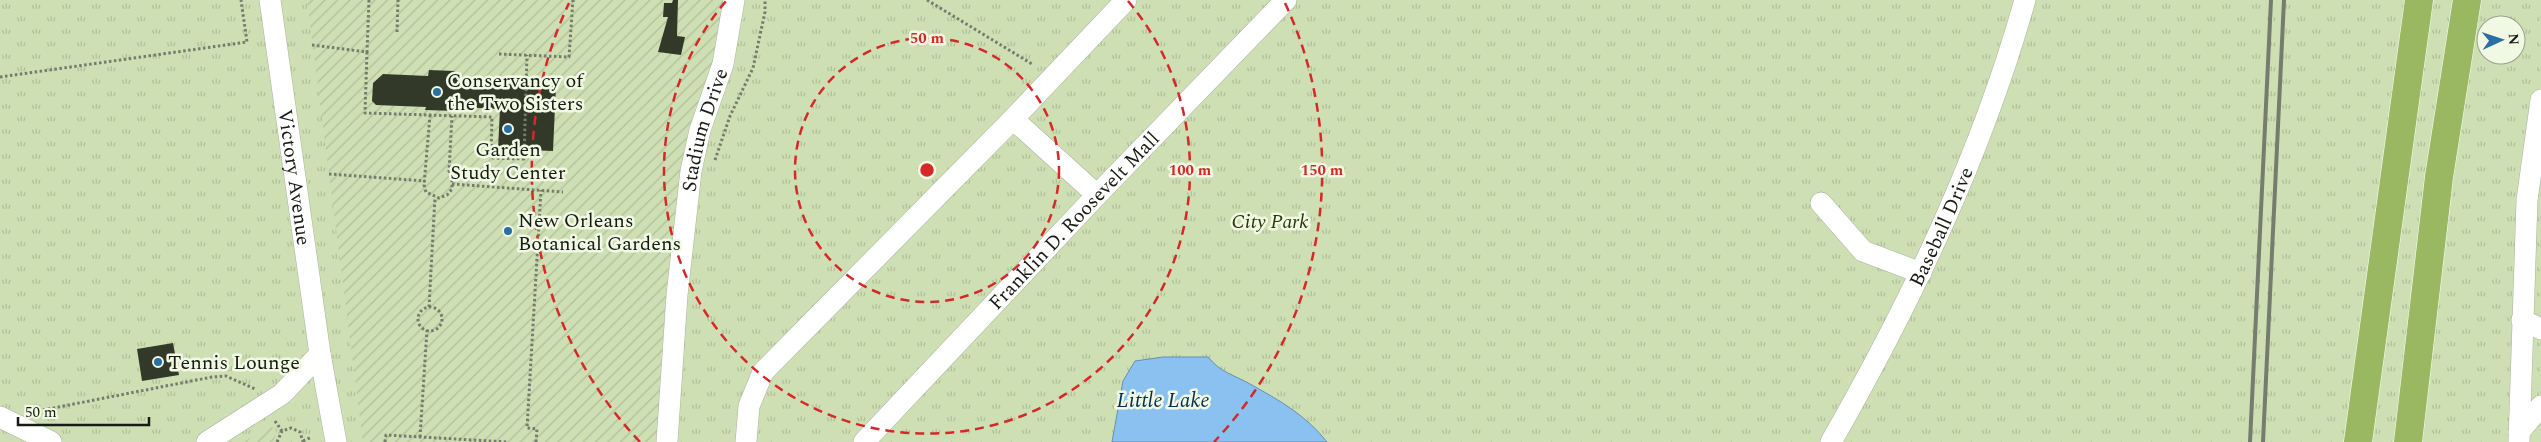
<svg xmlns="http://www.w3.org/2000/svg" width="2541" height="442" viewBox="0 0 2541 442" font-family="Spectral,serif">
<defs>
<pattern id="park-tufts" width="24" height="20" patternUnits="userSpaceOnUse" patternTransform="scale(1.25)"><rect width="24" height="20" fill="#cedfb4"/><path d="M3 7l-1-3M5 7V3M7 7l1-3M15 17l-1-3M17 17v-4M19 17l1-3" fill="none" stroke="#b0bf9a"/></pattern>
<pattern id="garden-furrows" width="10" height="10" patternUnits="userSpaceOnUse" patternTransform="scale(1.25)"><rect width="10" height="10" fill="#cedfb4"/><path d="M-1 1l2-2M0 10L10 0M9 11l2-2" fill="none" stroke="#b0bf9a"/></pattern>
</defs>
<rect width="100%" height="100%" fill="#e3ecd7"/>
<path fill="url(#park-tufts)" fill-rule="evenodd" d="M0,0H2541V442H0ZM2486,25H2516V55H2486Z"/>
<g fill="url(#garden-furrows)">
<path d="M307,0H734L717,70L660,442H363Z"/>
<path d="M270,425L277,432L273,442H244Z"/>
</g>
<path fill="#8ac1f1" stroke="#688fae" d="M1163,357H1208C1220,372 1234,375 1250,384C1279,400 1307,416 1327,442H1112L1123,381L1135,361Z"/>
<g fill="#333929">
<path d="M673,0H678L677,36L685,37L681,55L658,52L668,17H663L664,3H672Z"/>
<path d="M429,70L455,71V77L501,79V84L534,85V82L556,85L553,151L498,149L500,109L456,107V111L425,110L426,107L376,105L372,101L373,83L383,74L428,76Z"/>
<path d="M173,343L179,375L142,381L137,349Z"/>
</g>
<g fill="none" stroke-linecap="round" stroke-linejoin="round">
<g stroke="#aab29f" stroke-width="22">
<g id="minor">
<path id="s1" d="M270,0L320,354L336,442"/>
<path d="M1013,119L1097,195"/>
<path d="M1821,203L1863,251L1921,273"/>
<path d="M2522,320L2541,329"/>
<path d="M0,417L51,442"/>
<path d="M2519,432L2541,406"/>
<path d="M207,442L282,394L320,354"/>
<path id="s2" d="M667,442L677,295L691,171L700,130L723,64L734,0"/>
<path d="M746,442L749,406L763,372L1013,119L1126,0"/>
<path id="s3" d="M864,442L1097,195L1286,0"/>
<path id="s4" d="M1831,442C1911,302 1981,156 2025,0"/>
<path d="M2519,442L2527,200L2541,100"/>
</g>
</g>
<g stroke="#fff" stroke-width="29">
<g id="highway">
<path d="M2358,442L2419,0"/>
<path d="M2408,442L2439,177L2467,0"/>
</g>
</g>
<g stroke="#757b6d" stroke-width="3" stroke-dasharray="2.5 2.5" stroke-linecap="butt">
<path d="M927,0L1032,64"/>
<path d="M397,32L398,0"/>
<path d="M312,45L367,52L369,0"/>
<path d="M367,52L365,113L492,117L491,158L524,159L527,55"/>
<path d="M499,54L569,57L573,0"/>
<path d="M0,77L247,42L241,0"/>
<path d="M430,115L424,185L426,192L439,198L447,195L452,189V180L449,171L452,116"/>
<path d="M715,160L730,116L753,68L765,12V0"/>
<path d="M329,174L425,181"/>
<path d="M452,184L563,192"/>
<path d="M429,307L435,197"/>
<circle cx="430" cy="319" r="12"/>
<path d="M38,411L212,377L226,376L255,389"/>
<path d="M275,421L282,431"/>
<path d="M420,437L427,330"/>
<path d="M303,441L312,437"/>
<path d="M277,442L282,431L291,428L300,432L303,442"/>
<path d="M385,442L386,435L508,442"/>
<path d="M536,442L537,429L527,428L541,190"/>
</g>
<use href="#minor" stroke="#fff" stroke-width="21"/>
<use href="#highway" stroke="#99b861" stroke-width="28"/>
<g stroke="#767c6e" stroke-width="4">
<path d="M2250,442L2271,0"/>
<path d="M2263,442L2284,0"/>
</g>
</g>
<g fill="none" stroke="#d62828" stroke-width="2.5" stroke-dasharray="9 6">
<circle cx="927" cy="170" r="132"/>
<path d="M1128 1A263 263 0 1 1 726 1"/>
<path d="M640 442A395 395 0 0 1 569 3M1285 3A395 395 0 0 1 1214 442"/>
</g>
<g fill="#2a6fa4" stroke="#f1f9e4" stroke-width="2">
<circle cx="437" cy="92" r="5"/>
<circle cx="508" cy="129" r="5"/>
<circle cx="508" cy="231" r="5"/>
<circle cx="158" cy="362" r="5"/>
</g>
<g text-anchor="middle" stroke-width="5" stroke-linejoin="round" paint-order="stroke">
<g font-size="20" fill="#181b13" stroke="#f1f9e4" text-anchor="start">
<text x="447" y="87">Conservancy of<tspan x="447" dy="23">the Two Sisters</tspan></text>
<text x="508" y="156" text-anchor="middle">Garden<tspan x="508" dy="23">Study Center</tspan></text>
<text x="518" y="227">New Orleans<tspan x="518" dy="23">Botanical Gardens</tspan></text>
<text x="168" y="369">Tennis Lounge</text>
</g>
<g font-size="20" fill="#181b13" stroke="#f1f9e4">
<text dy="7" stroke="none"><textPath href="#s2" startOffset="315">Stadium Drive</textPath></text>
<text dy="7" stroke="none"><textPath href="#s1" startOffset="179">Victory Avenue</textPath></text>
<text dy="7" stroke="none"><textPath href="#s3" startOffset="305">Franklin D. Roosevelt Mall</textPath></text>
<text dy="7" stroke="none"><textPath href="#s4" startOffset="242">Baseball Drive</textPath></text>
</g>
<g font-size="20" font-style="italic" fill="#293707" stroke="#f1f9e4">
<text x="1270" y="228">City Park</text>
</g>
<g font-size="21" font-style="italic" fill="#04304f" stroke="#f1f9e4">
<text x="1163" y="407">Little Lake</text>
</g>
</g>
<circle cx="927" cy="170" r="8" fill="#d62828" stroke="#f1f9e4" stroke-width="2.5"/>
<g font-size="15" text-anchor="middle" font-weight="bold" fill="#d62828" stroke="#f1f9e4" stroke-width="5" stroke-linejoin="round" paint-order="stroke">
<text x="927" y="43">50 m</text>
<text x="1190" y="175">100 m</text>
<text x="1322" y="175">150 m</text>
</g>
<g transform="translate(2501 40) rotate(87)"><circle r="24" fill="#f1f9e4" stroke="#9aa090"/>
<path d="M0-4L9 19L0 12L-9 19Z" fill="#2a6fa4"/>
<text y="-8" font-size="14" font-weight="bold" text-anchor="middle" fill="#181b13">N</text>
</g>
<path d="M18 417v8h131v-8" fill="none" stroke="#181b13" stroke-width="2.5"/>
<text x="25" y="417" font-size="15" fill="#181b13" stroke="#f1f9e4" stroke-width="4" paint-order="stroke">50 m</text>
</svg>
